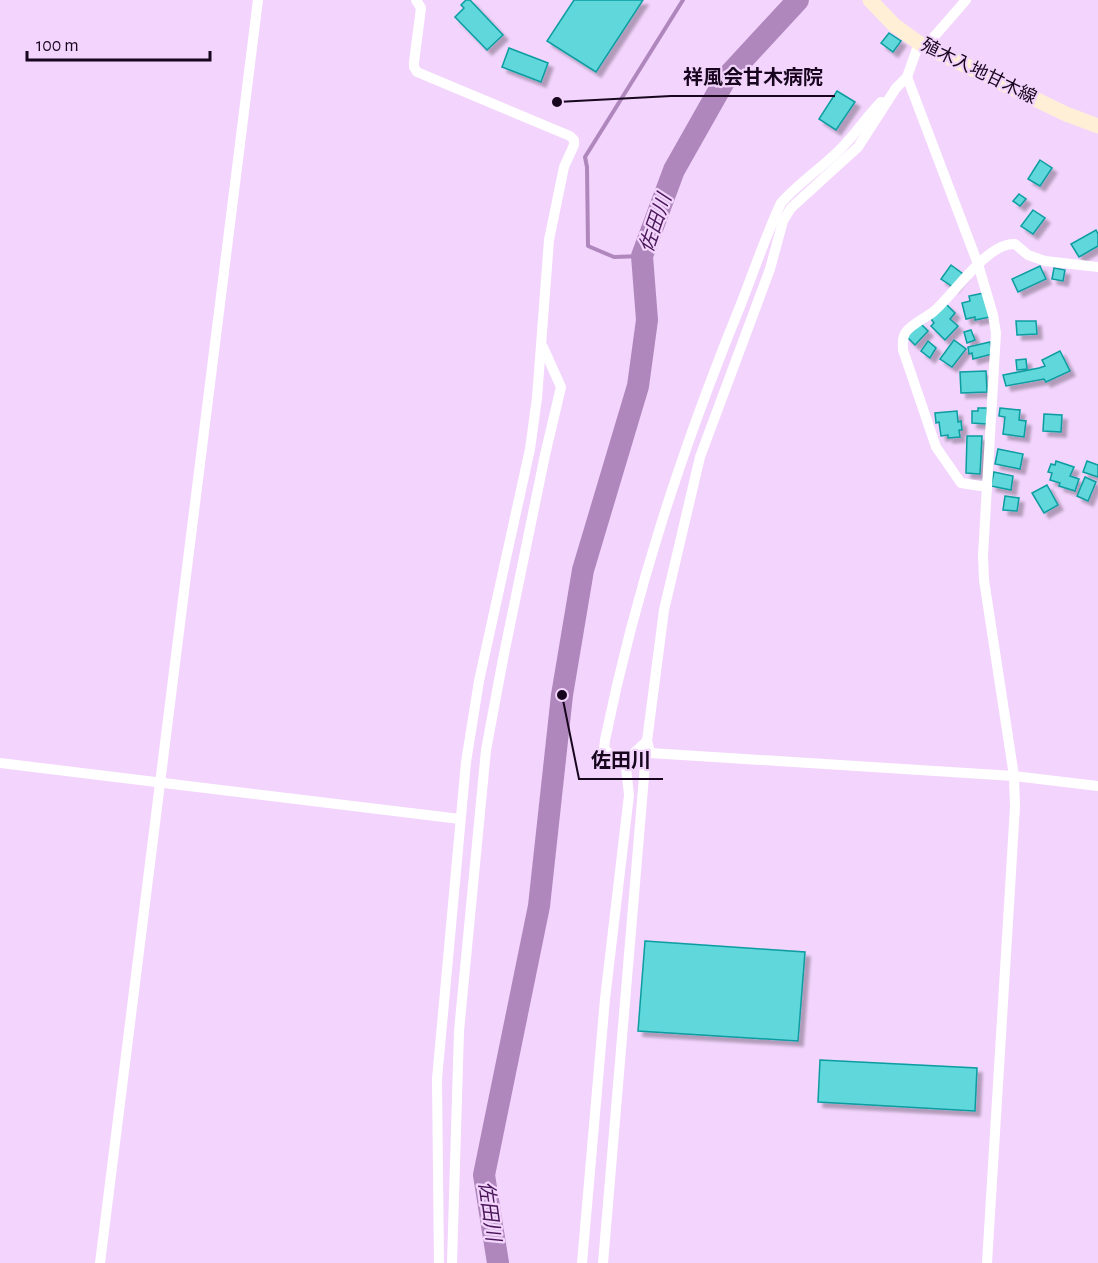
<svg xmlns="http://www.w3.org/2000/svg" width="1098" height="1263" viewBox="0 0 1098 1263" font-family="'Alegreya Sans','Noto Sans JP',sans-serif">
<defs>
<filter id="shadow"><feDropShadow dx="5" dy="5" stdDeviation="1.5" flood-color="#0004"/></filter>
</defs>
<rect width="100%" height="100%" fill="#f3d4fd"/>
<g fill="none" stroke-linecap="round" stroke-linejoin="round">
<path stroke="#af87bd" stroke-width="4" d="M642,256L614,257L588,246L587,167L585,157L683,0"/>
<path stroke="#af87bd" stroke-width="22" d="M498,1263L484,1175L539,906L562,695L583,570L638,386L647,320L642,256L674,170L726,78L798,0"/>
</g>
<g fill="#60d7da" stroke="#0a9da1" stroke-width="1.5" filter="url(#shadow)">
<path d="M466,0H470L503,35L487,50L455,17L464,8L461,5Z"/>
<path d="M574,0H643L596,72L547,41Z"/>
<path d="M889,33L901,41L893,52L881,43Z"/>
<path d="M509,48L548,63L541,82L502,67Z"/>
<path d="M837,91L855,102L836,130L819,119Z"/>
<path d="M1040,160L1052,168L1040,186L1028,179Z"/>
<path d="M1019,194L1026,199L1020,206L1013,201Z"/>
<path d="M1033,210L1045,218L1033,234L1021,226Z"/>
<path d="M1096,230L1098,234V246L1079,257L1071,244Z"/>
<path d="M951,265L963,274L953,287L941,279Z"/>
<path d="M1040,266L1046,279L1018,292L1012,279Z"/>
<path d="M1054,268L1065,270L1063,281L1052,279Z"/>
<path d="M984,293L990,317L975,320V317L966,319L962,303L970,301L969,296Z"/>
<path d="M946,304L955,313L950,319L958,326L945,340L931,326L934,323L931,319Z"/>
<path d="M1016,321H1036L1037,334L1017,335Z"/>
<path d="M920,323L928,331L915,345L907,337Z"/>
<path d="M971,330L975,340L967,343L964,332Z"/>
<path d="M954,340L966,349L952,367L940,359Z"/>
<path d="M928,341L936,348L930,358L921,351Z"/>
<path d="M990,342L992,354L973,359L972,353L969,354L968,347Z"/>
<path d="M1060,351L1070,371L1046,382L1044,379L1006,386L1003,375L1039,368L1045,366L1042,360Z"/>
<path d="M1026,359L1027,369L1017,370L1016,360Z"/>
<path d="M986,371L987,392L961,393L960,372Z"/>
<path d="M978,408H987V424L972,423V411H978Z"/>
<path d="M1000,408L1020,410L1019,420L1026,421L1024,437L1003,434L1005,417L999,416Z"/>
<path d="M957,411L958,422L961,421L962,430H959L960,437L948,438V435L941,436L939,422L936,423L935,413Z"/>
<path d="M1044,414L1062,415L1061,432L1043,431Z"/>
<path d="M967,436H982L980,474L966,473Z"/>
<path d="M998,449L1023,454L1020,469L995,464Z"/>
<path d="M1056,461L1074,467L1070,476L1079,479L1075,491L1059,486L1060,483L1050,480L1052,473L1048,472L1051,464L1055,465Z"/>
<path d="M1087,461L1098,465V477L1083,472Z"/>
<path d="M994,472L1013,476L1011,490L991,486Z"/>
<path d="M1085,477L1096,482L1088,501L1077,496Z"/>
<path d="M1047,485L1058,505L1044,513L1032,493Z"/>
<path d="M1005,496L1019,498L1017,511L1003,510Z"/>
<path d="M645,941L805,952L798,1041L638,1031Z"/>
<path d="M820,1060L977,1068L975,1111L818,1102Z"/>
</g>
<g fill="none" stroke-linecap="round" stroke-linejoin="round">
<g stroke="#fff" stroke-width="10">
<path d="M416,0L421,8L414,62V67L417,72L570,136L574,140V145L564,167L549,240L537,398L530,449L479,681L466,762L437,1079L439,1263"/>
<path d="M926,46L966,0"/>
<path d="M907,77L978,264L993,315L996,333L983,555L984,580L1014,776L1015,807L987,1263"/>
<path d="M987,487L961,483L936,447L903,350C903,343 902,337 906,332C913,323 924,319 933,312C953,296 987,242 1015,244L1028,255L1045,261L1098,267"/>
<path d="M648,744L650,753L1014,776L1098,786"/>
<path d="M0,763L460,819"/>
<path d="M626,767L634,753L647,741"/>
<path d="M100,1263L258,0"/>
<path d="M452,1263L459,1031L486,750L503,659L545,455L561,387L543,347"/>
<path d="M582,1263L605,999L629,795L626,767L604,749L605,740C636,589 681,452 739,309C753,274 765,237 781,203C801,180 827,165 847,142C859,129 868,115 881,102"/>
<path d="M603,1263L647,741L664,610L700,457L770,269L783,221L791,208L858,147L896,88L907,77L919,43"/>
</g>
<path stroke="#ffefd7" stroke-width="15" d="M870,0L894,25L919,43L1066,114L1098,126"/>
</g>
<g text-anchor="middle" stroke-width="4.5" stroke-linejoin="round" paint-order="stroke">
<g font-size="18" fill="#17061d" stroke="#f3d4fd">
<text transform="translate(979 71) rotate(26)" y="6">殖木入地甘木線</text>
</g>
<g font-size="20" font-style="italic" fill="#4a1759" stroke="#f3d4fd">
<text transform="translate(655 223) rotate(-71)" y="7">佐田川</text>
<text transform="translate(490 1211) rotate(82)" y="7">佐田川</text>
</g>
</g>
<path fill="none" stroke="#17061d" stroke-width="2" d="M557 102L671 96H835M562 695L579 779H663"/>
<g fill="#17061d" stroke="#f3d4fd" stroke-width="2">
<circle cx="557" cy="102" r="6"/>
<circle cx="562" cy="695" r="6"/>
</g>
<g font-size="20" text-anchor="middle" font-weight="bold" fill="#17061d" stroke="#f3d4fd" stroke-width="4.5" stroke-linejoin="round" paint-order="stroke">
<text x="753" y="84">祥風会甘木病院</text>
<text x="621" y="767">佐田川</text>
</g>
<path d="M27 51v9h183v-9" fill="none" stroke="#17061d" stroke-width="3"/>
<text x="36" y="51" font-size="18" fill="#17061d" stroke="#f3d4fd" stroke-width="4.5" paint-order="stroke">100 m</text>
</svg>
